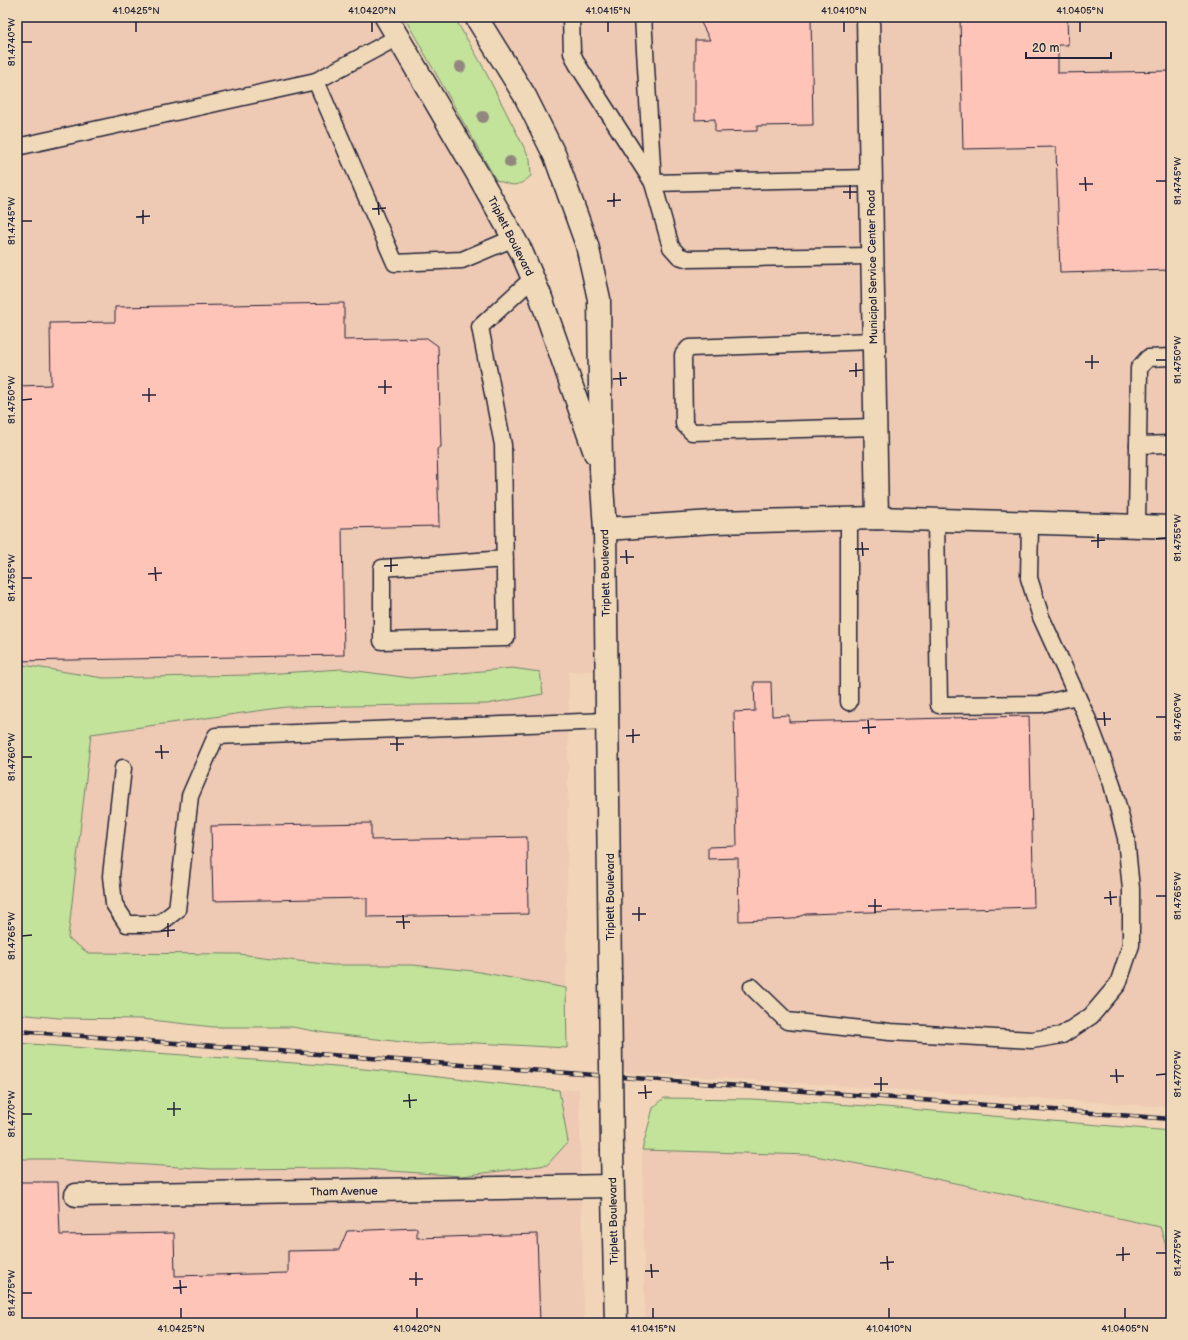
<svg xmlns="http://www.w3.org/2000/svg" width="1188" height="1340" viewBox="0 0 1188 1340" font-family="'Balsamiq Sans',sans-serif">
<rect width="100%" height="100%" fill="#f2d5b8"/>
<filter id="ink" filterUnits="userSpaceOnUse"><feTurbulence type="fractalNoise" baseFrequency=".025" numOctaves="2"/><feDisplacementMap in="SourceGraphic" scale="8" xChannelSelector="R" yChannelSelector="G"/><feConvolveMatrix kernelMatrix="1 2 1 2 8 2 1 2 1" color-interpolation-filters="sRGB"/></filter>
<g filter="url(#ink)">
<g fill="#eec9b3">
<path d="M17,17H386L477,173L600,469L587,245L476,17H1171V1107L611,1071L607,670L569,672L566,988L474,971L412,965H332L239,954L88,953L68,938L91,734L286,707H397L474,671L411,678L342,669L249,675L103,678L17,664Z"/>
<path d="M17,1043L336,1066L559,1090L579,1089L584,1323H17Z"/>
<path d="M642,1150L809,1155L908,1173L1160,1227L1171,1262V1323H645Z"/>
</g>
<g fill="#c3e29a" stroke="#72826a">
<path d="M404,17H454L481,63L530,159L531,176C517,188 513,186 496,180Z"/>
<path d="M17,664L103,678L249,675L342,669L411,678L512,668L540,672L543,694L487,704L286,707L91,734L68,938L88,953L239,954L332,965H412L474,971L566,988L567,1048L458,1042L419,1044L325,1033L292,1027H213L142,1019L59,1018L17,1014Z"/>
<path d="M17,1043L336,1066L559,1090L568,1142L547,1165L461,1176L350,1168L212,1169L52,1159H17Z"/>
<path d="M664,1098L751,1099L885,1107L1171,1131V1262L1160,1227L908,1173L809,1155L642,1150L653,1108Z"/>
</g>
<g fill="#ffc4b8" stroke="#22223b">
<path d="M698,17H811L813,125L757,126V131L715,132V119L695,120V40H710Z"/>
<path d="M960,17H1067L1068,45H1058V73L1171,71V270L1060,273L1056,147L963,149Z"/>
<path d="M344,303V340L427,338L438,346L441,447L437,449L439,526L342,528L344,655L17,661V386L51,385L50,323L115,322V307Z"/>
<path d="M754,682H771L772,716L789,715V722L1029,716L1034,907L806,914L792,919L739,921L738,858L708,859V847L737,846L734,712L755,711Z"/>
<path d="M371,823V840L527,837L528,914L367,917V898L213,901L211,826Z"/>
<path d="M17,1182H58L60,1235L174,1233L175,1276L288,1273V1251L339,1250L347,1231L417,1228V1238L537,1234L540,1323H17Z"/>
</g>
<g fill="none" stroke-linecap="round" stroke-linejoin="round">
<g stroke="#22223b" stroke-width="19">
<g id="lane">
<path d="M571,17L572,53L577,64L652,181"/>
<path d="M643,17L653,183L671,247L679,256L688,259L871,256"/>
<path d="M398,37L316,81L395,263L462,260L514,238"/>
<path d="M17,147L316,81"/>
<path d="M653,183L870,178"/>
<path d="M873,341L689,348L683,355L684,424L692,432L875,427"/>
<path d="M1138,445L1171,444"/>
<path d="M849,518V702"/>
<path d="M936,520L939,705L1041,704L1077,696"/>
<path d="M1137,526L1139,368L1148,358L1171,357"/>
<path d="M505,559L382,568V641L506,638L503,445L480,327L533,278"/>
<path d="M123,768L111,876L114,904L127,924H159L177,910L190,796L216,736L608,721"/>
<path d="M752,987L787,1021L890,1032L1032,1040L1062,1035L1091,1016L1118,984L1131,945V889L1126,838L1112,784L1088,720L1041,617L1029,578L1030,524"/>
</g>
</g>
<g stroke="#22223b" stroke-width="25">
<g id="street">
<path d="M868,17L877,518"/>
<path d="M605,529L713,522L877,518L1171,527"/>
<path d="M76,1195L612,1186"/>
</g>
</g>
<g stroke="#22223b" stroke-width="25">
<g id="secondary">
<path d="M386,17L477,173L521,251L540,295L595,453"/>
<path d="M476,17L525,96L555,156L587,245L599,299L601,471L605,529L610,976"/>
<path d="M612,1151L616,1323"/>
</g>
</g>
<use href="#lane" stroke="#efd9b8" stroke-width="16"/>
<use href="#street" stroke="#efd9b8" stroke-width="22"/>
<use href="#secondary" stroke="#efd9b8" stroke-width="22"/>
<g stroke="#22223b" stroke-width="4.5">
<path id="rail" d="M17,1031L1171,1119"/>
</g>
<use href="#rail" stroke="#efd9b8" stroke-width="3" stroke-dasharray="9" stroke-linecap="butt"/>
<g stroke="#22223b" stroke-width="25" stroke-linecap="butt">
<path id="secondary-bridge" d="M610,976L612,1151"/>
</g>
<use href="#secondary-bridge" stroke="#efd9b8" stroke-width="22"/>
</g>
<g fill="#91877e">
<circle cx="460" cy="67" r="6"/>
<circle cx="483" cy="117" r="6"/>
<circle cx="510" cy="162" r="6"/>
</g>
</g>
<path fill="none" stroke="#22223b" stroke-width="1.5" d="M136,22V32M372,22V32M608,22V32M844,22V32M1080,22V32M22,42H32M1085,177L1086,191M1156,181H1166M1079,184H1093M850,185V199M843,192H857M614,193V207M607,201L621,200M378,202L379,215M372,209L386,208M143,210V224M136,217L150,216M22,221H32M1092,355V369M1156,360H1166M1085,362H1099M856,363V377M849,371L863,370M620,372L621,386M613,379L627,378M385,380V394M378,387H392M149,388V402M142,395H156M22,400L32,399M1098,534V548M1156,539L1166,538M1091,541L1105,540M862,542L863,556M855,549H869M626,550L627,564M620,557H634M391,558V572M384,566L398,565M155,567L156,581M148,574L162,573M22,578H32M1104,712L1105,726M1156,717H1166M1097,719H1111M868,720L869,734M862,728L876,727M633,729V743M626,736L640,735M397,737V751M390,744H404M161,745L162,759M155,752H169M22,757H32M1110,891L1111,905M1156,896H1166M1104,898L1117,897M875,899V913M868,906H882M639,907V921M632,914H646M403,915L404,929M396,922H410M168,923V937M161,931L175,930M22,936L32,935M1116,1069L1117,1083M1156,1075L1166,1074M1110,1076H1124M881,1077V1091M874,1084H888M645,1085L646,1099M638,1093L652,1092M409,1094L410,1108M403,1101L417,1100M174,1102V1116M167,1109H181M22,1114H32M1123,1247V1261M1156,1253H1166M1116,1255L1130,1254M887,1256L888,1270M880,1263L894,1262M651,1264L652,1278M645,1271H659M416,1272V1286M409,1279H423M180,1280L181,1294M173,1288L187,1287M22,1293H32M181,1308V1318M417,1308V1318M653,1308V1318M889,1308V1318M1125,1308V1318"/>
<g text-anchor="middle" stroke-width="4" stroke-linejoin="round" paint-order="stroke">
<g font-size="11" fill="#22223b" stroke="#efd9b8">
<text transform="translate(511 236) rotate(63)" y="4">Triplett Boulevard</text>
<text transform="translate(872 267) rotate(-91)" y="4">Municipal Service Center Road</text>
<text transform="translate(605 573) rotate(-91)" y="4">Triplett Boulevard</text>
<text transform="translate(610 897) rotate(-90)" y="4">Triplett Boulevard</text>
<text transform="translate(344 1191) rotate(-1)" y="4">Tham Avenue</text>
<text transform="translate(613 1221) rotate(-91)" y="4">Triplett Boulevard</text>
</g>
</g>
<rect width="1188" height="1340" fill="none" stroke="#efd9b8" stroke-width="44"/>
<path d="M1026 52v6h85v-6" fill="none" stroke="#22223b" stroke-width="2"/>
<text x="1032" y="52" font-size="12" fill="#22223b" stroke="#efd9b8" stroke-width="3" paint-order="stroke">20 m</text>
<rect x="22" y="22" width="1144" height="1296" fill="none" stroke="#22223b" stroke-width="1.5"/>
<g font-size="10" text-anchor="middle" fill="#22223b">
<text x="136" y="14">41.0425°N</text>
<text x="372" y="14">41.0420°N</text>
<text x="608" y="14">41.0415°N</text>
<text x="844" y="14">41.0410°N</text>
<text x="1080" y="14">41.0405°N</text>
<text transform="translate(11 42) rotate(-90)" y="4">81.4740°W</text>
<text transform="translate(1177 181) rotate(-90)" y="4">81.4745°W</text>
<text transform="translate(11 221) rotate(-90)" y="4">81.4745°W</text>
<text transform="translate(1177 360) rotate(-90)" y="4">81.4750°W</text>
<text transform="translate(11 400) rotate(-90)" y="4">81.4750°W</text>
<text transform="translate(1177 538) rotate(-90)" y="4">81.4755°W</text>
<text transform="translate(11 578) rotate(-90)" y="4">81.4755°W</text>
<text transform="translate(1177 717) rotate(-90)" y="4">81.4760°W</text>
<text transform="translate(11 757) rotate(-90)" y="4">81.4760°W</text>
<text transform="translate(1177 896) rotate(-90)" y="4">81.4765°W</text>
<text transform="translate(11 936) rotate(-90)" y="4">81.4765°W</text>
<text transform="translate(1177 1074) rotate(-90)" y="4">81.4770°W</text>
<text transform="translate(11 1114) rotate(-90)" y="4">81.4770°W</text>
<text transform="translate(1177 1253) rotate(-90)" y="4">81.4775°W</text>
<text transform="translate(11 1293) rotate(-90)" y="4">81.4775°W</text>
<text x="181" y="1332">41.0425°N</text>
<text x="417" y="1332">41.0420°N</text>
<text x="653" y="1332">41.0415°N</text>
<text x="889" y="1332">41.0410°N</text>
<text x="1125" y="1332">41.0405°N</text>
</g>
</svg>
